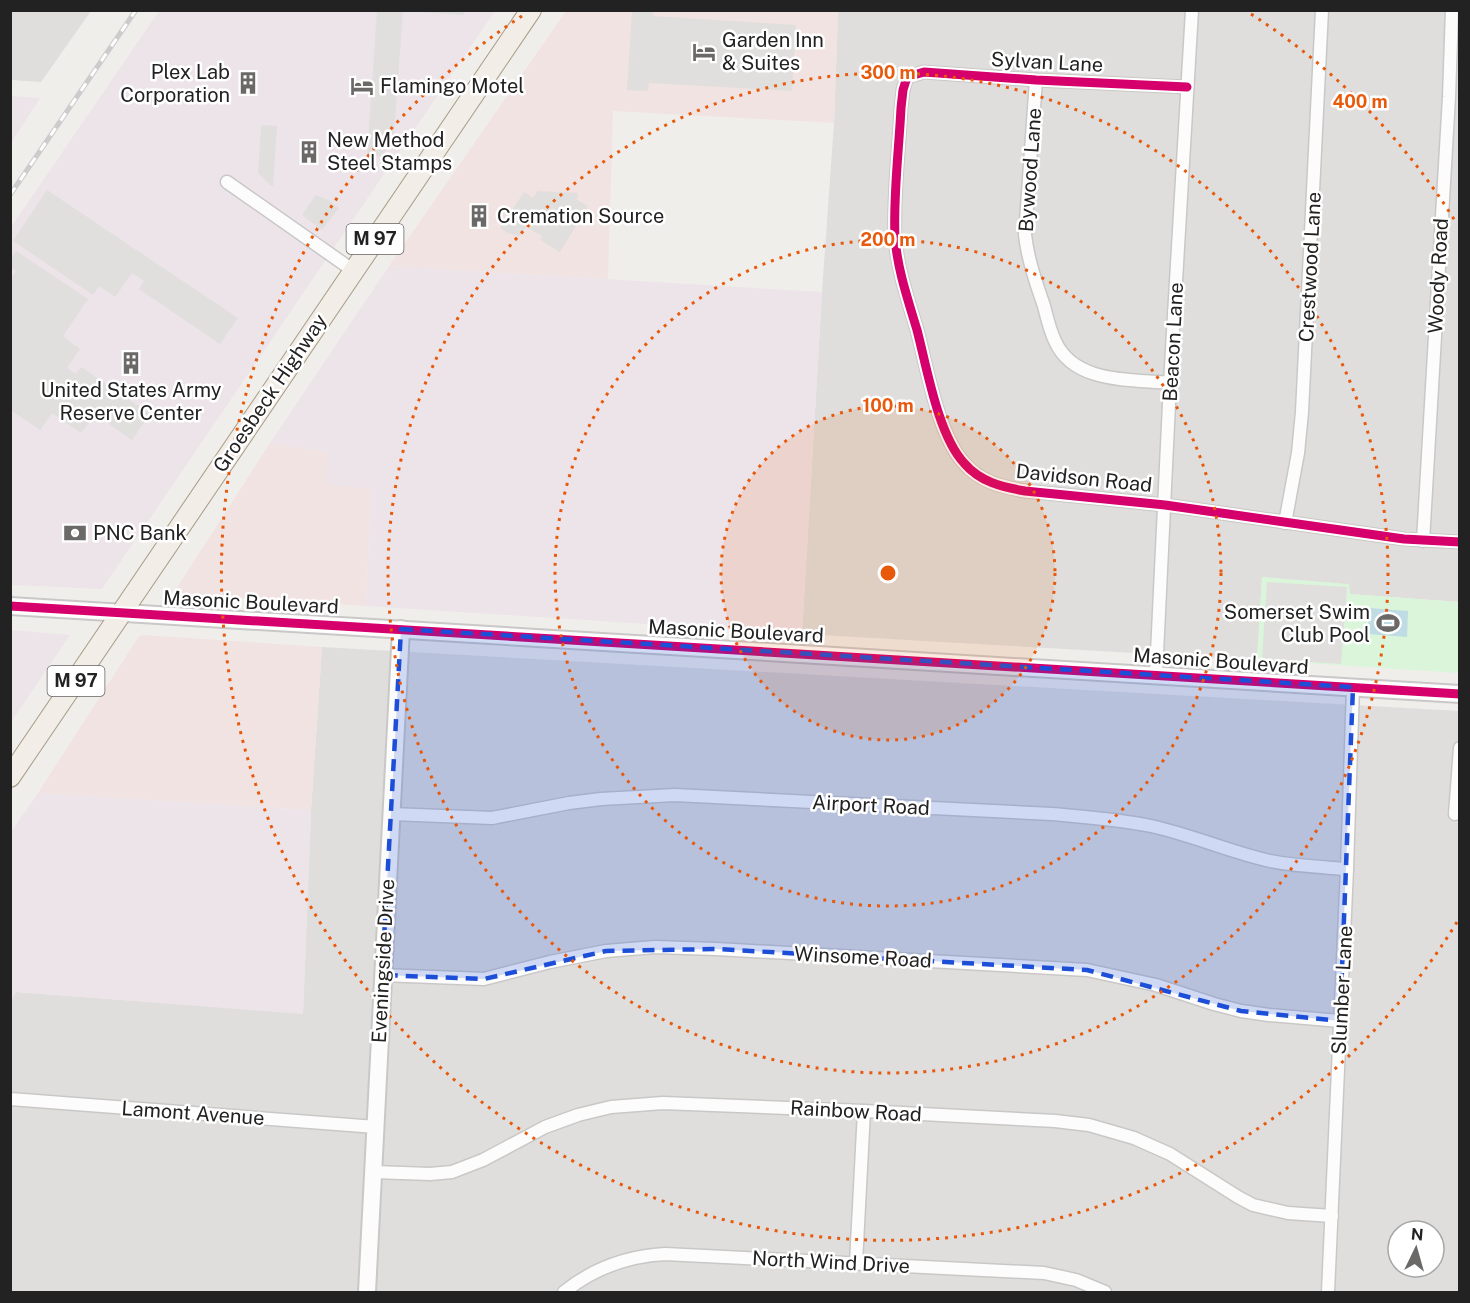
<svg xmlns="http://www.w3.org/2000/svg" width="1470" height="1303" viewBox="0 0 1470 1303" font-family="'Public Sans',sans-serif">
<rect width="100%" height="100%" fill="#f0eeeb"/>
<g fill="#dfdedc" fill-rule="evenodd">
<path d="M10,11L11,10L91,11L41,82L11,80Z"/>
<path d="M838,11H1459V602L1349,594V585L1262,577L1257,660L802,634L822,292L834,123Z"/>
<path d="M322,647L1459,711V1292H11L10,1001L16,992L303,1013L311,810ZM1398,1231H1434V1267H1398Z"/>
</g>
<g fill="#f1e3e1">
<path d="M566,11H838L834,123L613,111L608,279L389,266Z"/>
<path d="M270,443L328,452L371,489L366,606L183,594L176,589Z"/>
<path d="M143,635L322,647L311,810L38,793L139,636Z"/>
</g>
<g fill="#ede4e9">
<path d="M159,11H495L102,589L11,585V227Z"/>
<path d="M11,96L40,98L11,143L10,96Z"/>
<path d="M389,266L822,292L802,634L366,606L371,489L325,484L328,452L270,443Z"/>
<path d="M11,630L70,635L11,722Z"/>
<path d="M38,793L311,810L303,1014L16,992L11,1001V832Z"/>
</g>
<path fill="#daf5da" d="M1262,577L1349,584L1350,594L1459,602V673L1257,660Z"/>
<g fill="#e0dfde">
<path d="M377,11H464V15L403,11L394,135L382,157L367,156Z"/>
<path d="M632,11H653V16L796,25L792,91L649,83L648,91L627,90Z"/>
<path d="M261,125L277,126L273,186H271L258,173Z"/>
<path d="M47,190L238,318L220,344L139,289L144,281L132,273L115,297L99,286L93,295L13,241Z"/>
<path d="M538,191L578,193L577,200L588,206L560,252L540,240L542,236L526,227L520,236L508,233L500,228L524,192L533,198Z"/>
<path d="M316,195L328,200L339,208L322,230L302,215Z"/>
<path d="M16,251L88,299L63,336L80,349L67,368L76,374L81,367L150,414L132,440L95,414L81,433L52,413L40,430L12,411L11,413L10,280L16,271L11,267L10,259Z"/>
<path d="M1267,582L1347,587L1341,664L1262,659Z"/>
</g>
<path fill="#bfdbe3" d="M1369,608L1408,611L1407,637L1368,634Z"/>
<g fill="none" stroke-linecap="round" stroke-linejoin="round">
<g stroke="#c9c8c7" stroke-width="15">
<g id="minor">
<path d="M1036,80L1025,235C1028,260 1036,283 1044,306C1047,318 1050,331 1055,341C1074,384 1131,379 1170,383"/>
<path d="M1187,87L1036,80L924,72L907,77L903,90L901,108C899,149 893,197 895,237C897,268 908,300 917,330C927,368 938,435 964,463C980,482 1002,487 1025,491L1165,505L1404,539L1460,542"/>
<path d="M227,182L354,271"/>
<path d="M1285,523L1298,453L1302,412L1322,10"/>
<path d="M1423,541L1449,97L1452,10"/>
<path d="M1156,674L1170,383L1192,10"/>
<path d="M391,814L492,818L569,803L601,799L675,795L1052,814C1085,817 1118,819 1151,826C1192,835 1230,852 1270,861C1295,866 1321,867 1347,869"/>
<path d="M1455,814L1460,748"/>
<path d="M382,975L484,979L550,962L606,951L655,947L716,949L1087,970L1156,985L1214,1004L1241,1011L1269,1015L1340,1021"/>
<path d="M10,1099L376,1127"/>
<path d="M374,1172L430,1174L452,1172L483,1160L545,1127L578,1115L611,1107L663,1103L864,1111L1055,1121L1089,1125L1134,1138L1170,1154L1238,1197L1253,1205L1288,1213L1332,1216"/>
<path d="M856,1263L864,1111"/>
<path d="M564,1292C594,1268 627,1256 665,1254L1044,1273L1076,1280L1105,1292"/>
<path d="M1328,1292L1347,869L1353,687"/>
</g>
</g>
<g stroke="#c9c8c7" stroke-width="20">
<g id="tertiary">
<path d="M10,606L1460,694"/>
<path d="M367,1292L401,629"/>
</g>
</g>
<g stroke="#a79c86" stroke-width="22">
<path id="primary" d="M10,777L531,10"/>
</g>
<use href="#minor" stroke="#fdfcfc" stroke-width="12"/>
<use href="#tertiary" stroke="#fdfcfc" stroke-width="16"/>
<use href="#primary" stroke="#f3ede7" stroke-width="20"/>
<g stroke="#ccc" stroke-width="5">
<path id="rail" d="M10,195L136,10"/>
</g>
<use href="#rail" stroke="#fff" stroke-width="3" stroke-dasharray="9" stroke-linecap="butt"/>
<g stroke="#fff" stroke-width="13">
<g id="cycleway">
<path d="M1187,87L1036,80L924,72L907,77L903,90L901,108C899,149 893,197 895,237C897,268 908,300 917,330C927,368 938,435 964,463C980,482 1002,487 1025,491L1165,505L1404,539L1460,542"/>
<path d="M10,606L1460,694"/>
</g>
</g>
<use href="#cycleway" stroke="#d6006c" stroke-width="9"/>
</g>
<path fill="#1d4ed8" fill-opacity="0.2" stroke="#1d4ed8" stroke-width="4.5" stroke-dasharray="12 8" stroke-linejoin="round" d="M401,629L1353,687L1340,1021L1241,1011L1087,970L716,949L606,951L484,979L382,975Z"/>
<circle cx="888" cy="573" r="167" fill="#e8590c" fill-opacity=".12"/>
<g fill="none" stroke="#e8590c" stroke-width="3" stroke-dasharray="3 6">
<circle cx="888" cy="573" r="167"/>
<circle cx="888" cy="573" r="333"/>
<circle cx="888" cy="573" r="500"/>
<path d="M1457 922A667 667 0 1 1 525 14M1251 14A667 667 0 0 1 1457 224"/>
</g>
<defs>
<g id="hotel-bare" transform="scale(1.8)"><path d="M-6-4.5h1.5V1H6V5H4.5V3h-9V5H-6ZM-4 0a1.8 1.8 0 1 1 3.6 0ZM.5 0V-2.5h3Q6-2.5 6 0Z" fill="#6a6968" stroke="#fff" stroke-width="2.5" paint-order="stroke"/></g>
<g id="building-bare" transform="scale(1.8)"><path d="M-4-6H4V6H1V3H-1V6H-4ZM-2.5-4.3h1.7v1.8h-1.7ZM.8-4.3h1.7v1.8H.8ZM-2.5-1h1.7V.8h-1.7ZM.8-1h1.7V.8H.8Z" fill="#6a6968" stroke="#fff" stroke-width="2.5" paint-order="stroke"/></g>
<g id="bank-bare" transform="scale(1.8)"><path d="M-6-4H6V4H-6ZM0-2.3a2.3 2.3 0 1 0 0 4.6a2.3 2.3 0 1 0 0-4.6Z" fill="#6a6968" stroke="#fff" stroke-width="2.5" paint-order="stroke"/></g>
<g id="stadium-bare" transform="scale(1.8)"><path d="M0-5a6.5 5 0 1 0 0 10a6.5 5 0 1 0 0-10ZM-3.5-1.8h7v3.6h-7Z" fill="#6a6968" stroke="#fff" stroke-width="2.5" paint-order="stroke"/></g>
</defs>
<g fill-rule="evenodd">
<use href="#hotel-bare" x="704" y="52"/>
<use href="#building-bare" x="248" y="83"/>
<use href="#hotel-bare" x="362" y="86"/>
<use href="#building-bare" x="309" y="152"/>
<use href="#building-bare" x="479" y="216"/>
<use href="#building-bare" x="131" y="363"/>
<use href="#bank-bare" x="75" y="533"/>
<use href="#stadium-bare" x="1388" y="623"/>
</g>
<g text-anchor="middle" stroke-width="5" stroke-linejoin="round" paint-order="stroke">
<g fill="#fff" stroke="#646464" stroke-width="1.5">
<rect x="346.5" y="224" width="57" height="30" rx="4.5"/>
<rect x="47.5" y="666" width="57" height="30" rx="4.5"/>
</g>
<g font-size="18" font-weight="bold" fill="#222">
<text x="375" y="245">M 97</text>
<text x="76" y="687">M 97</text>
</g>
<g font-size="20" fill="#222" stroke="#fff" text-anchor="start">
<text x="722" y="47">Garden Inn<tspan x="722" dy="23">&amp; Suites</tspan></text>
<text x="230" y="79" text-anchor="end">Plex Lab<tspan x="230" dy="23">Corporation</tspan></text>
<text x="380" y="93">Flamingo Motel</text>
<text x="327" y="147">New Method<tspan x="327" dy="23">Steel Stamps</tspan></text>
<text x="497" y="223">Cremation Source</text>
<text x="131" y="397" text-anchor="middle">United States Army<tspan x="131" dy="23">Reserve Center</tspan></text>
<text x="93" y="540">PNC Bank</text>
<text x="1370" y="619" text-anchor="end">Somerset Swim<tspan x="1370" dy="23">Club Pool</tspan></text>
</g>
<g font-size="20" fill="#222" stroke="#fff">
<text transform="translate(1047 62) rotate(3)" y="7">Sylvan Lane</text>
<text transform="translate(1030 170) rotate(-86)" y="7">Bywood Lane</text>
<text transform="translate(1310 267) rotate(-87)" y="7">Crestwood Lane</text>
<text transform="translate(1438 276) rotate(-87)" y="7">Woody Road</text>
<text transform="translate(1173 342) rotate(-87)" y="7">Beacon Lane</text>
<text transform="translate(270 393) rotate(-56)" y="7">Groesbeck Highway</text>
<text transform="translate(1084 478) rotate(6)" y="7">Davidson Road</text>
<text transform="translate(251 602) rotate(3)" y="7">Masonic Boulevard</text>
<text transform="translate(736 631) rotate(3)" y="7">Masonic Boulevard</text>
<text transform="translate(1221 661) rotate(4)" y="7">Masonic Boulevard</text>
<text transform="translate(871 805) rotate(3)" y="7">Airport Road</text>
<text transform="translate(863 957) rotate(3)" y="7">Winsome Road</text>
<text transform="translate(383 961) rotate(-87)" y="7">Eveningside Drive</text>
<text transform="translate(1342 990) rotate(-87)" y="7">Slumber Lane</text>
<text transform="translate(856 1111) rotate(3)" y="7">Rainbow Road</text>
<text transform="translate(193 1113) rotate(4)" y="7">Lamont Avenue</text>
<text transform="translate(831 1262) rotate(3)" y="7">North Wind Drive</text>
</g>
</g>
<circle cx="888" cy="573" r="9" fill="#e8590c" stroke="#fff" stroke-width="3"/>
<g font-size="18" text-anchor="middle" font-weight="bold" fill="#e8590c" stroke="#fff" stroke-width="5" stroke-linejoin="round" paint-order="stroke">
<text x="888" y="79">300 m</text>
<text x="1360" y="108">400 m</text>
<text x="888" y="246">200 m</text>
<text x="888" y="412">100 m</text>
</g>
<rect width="1470" height="1303" fill="none" stroke="#222222" stroke-width="24"/>
<g transform="translate(1416 1249) rotate(5)"><circle r="28" fill="#ffffff" stroke="#a7a7a7" stroke-width="1.5"/>
<path d="M0-4.5L10 22L0 15L-10 22Z" fill="#6a6968"/>
<text y="-9" font-size="16" font-weight="bold" text-anchor="middle" fill="#222222">N</text>
</g>
</svg>
